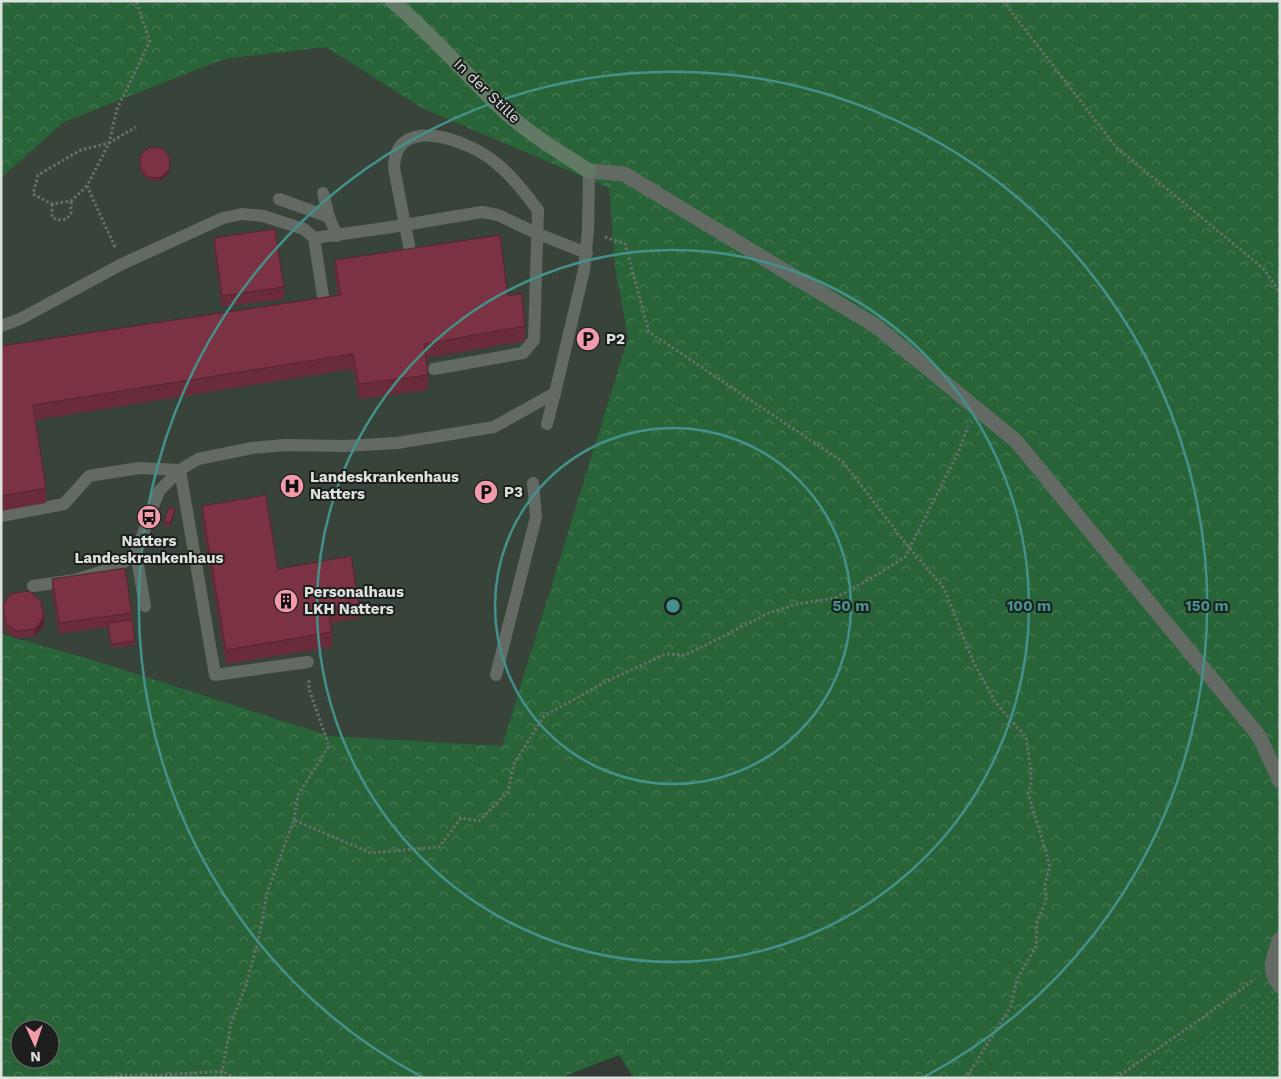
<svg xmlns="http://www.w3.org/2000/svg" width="1281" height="1079" viewBox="0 0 1281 1079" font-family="'Work Sans',sans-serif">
<defs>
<pattern id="grass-dots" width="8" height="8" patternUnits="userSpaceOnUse" patternTransform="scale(1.25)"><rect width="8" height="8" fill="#286437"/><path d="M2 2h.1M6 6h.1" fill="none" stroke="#477a54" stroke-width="1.8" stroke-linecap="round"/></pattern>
<pattern id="forest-crowns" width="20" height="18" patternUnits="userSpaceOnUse" patternTransform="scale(1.25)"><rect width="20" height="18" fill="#286437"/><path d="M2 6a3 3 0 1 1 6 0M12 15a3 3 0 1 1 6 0" fill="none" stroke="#477a54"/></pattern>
</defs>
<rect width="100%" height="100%" fill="#333933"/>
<path fill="#38443a" d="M326,47L422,108L609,188L615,267L628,338L502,746L330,736L99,662L1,634V178L64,122L224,59Z"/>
<path fill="url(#grass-dots)" d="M1280,965V1078H1142L1265,994Z"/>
<path fill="url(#forest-crowns)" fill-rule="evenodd" d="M1,1H1280V965L1265,994L1142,1078H634L619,1055L560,1078H1V634L99,662L330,736L502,746L628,338L615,267L609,188L422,108L326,47L224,59L64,122L1,178ZM20,1029H50V1059H20Z"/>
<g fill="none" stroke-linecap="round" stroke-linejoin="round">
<g stroke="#6a6f6a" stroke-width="3" stroke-dasharray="2.5 2.5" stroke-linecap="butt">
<path d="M1003,1L1116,147L1264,269L1280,293"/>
<path d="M87,186L71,201L52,204L33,194L38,175L81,150L109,143L117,109L150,41L136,1"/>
<path d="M52,204V217L57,220L67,219L71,213V201"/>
<path d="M605,237L625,244L649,332L843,462L910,549L944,588L973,661L995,702L1026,737L1031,772V784L1028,793L1050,866L1045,884L1046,901L1037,921L1036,947L1017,979L1011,1006L966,1078"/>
<path d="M115,247L87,186L109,143L136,127"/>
<path d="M294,820L298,795L329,746L309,689V680"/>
<path d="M100,1078L125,1075H164L222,1071L235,1078"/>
<path d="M221,1078L231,1023L245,988L258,942L267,893L294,820L371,853L439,847L461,818L479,821L508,792L514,764L544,716L607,681L666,654L686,655L769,613L797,604L835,598L870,579L905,557L958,453L968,426"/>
<path d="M1116,1078L1202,1018L1255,979"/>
</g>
<g stroke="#636a64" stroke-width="12">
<path d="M323,193L329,217L337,236"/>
<path d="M279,199L329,217"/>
<path d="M314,238L323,296"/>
<path d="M411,256L394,168C395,111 472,142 496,163C512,176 525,193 538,210L534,340L523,353L434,369"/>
<path d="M1,326L20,319L122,264L223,218L242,214L263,216L304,229L314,238L392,227L482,212L498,215L538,234L587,253"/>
<path d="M547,424L555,393"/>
<path d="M1,516L64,504L89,476L139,468L180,470L215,675L308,662"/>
<path d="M33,586L75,580L119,566L136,553"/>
<path d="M145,606L136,553L149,517L159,491L180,470L198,459L252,448L285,445L344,446L397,443L494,427L555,393L584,270L588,231L589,171"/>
<path d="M496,675L536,517L533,483"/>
</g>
<g stroke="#636a64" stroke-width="15">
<path d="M589,171L624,174L876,326L1016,441L1259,736L1280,781"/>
<path d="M1280,939C1274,957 1266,969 1280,986"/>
</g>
<path stroke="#627966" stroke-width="15" d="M392,1C432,34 464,73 502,109C528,133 559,152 589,171"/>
</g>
<g fill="#6a2c3a">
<path d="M140,155L169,173L160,181L148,180L140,171Z"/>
<path d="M214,238L284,287V299L222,307L214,249Z"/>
<path d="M335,260L508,296L525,326V341L426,358L428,375V390L359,399L353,369L35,420L46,488V503L1,511V346L338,295L335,274Z"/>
<path d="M202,506L278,569L359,604V618L330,623L332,632V647L226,664L202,520Z"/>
<path d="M175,513L170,527L164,525V521Z"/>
<path d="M52,579L132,613V620L135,645L111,648L108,627L59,634L52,590Z"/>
<path d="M3,605L44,625L35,636L16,638L6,631L3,613Z"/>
</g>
<g fill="#562430">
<path d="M170,157L169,173L160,181V178Z"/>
<path d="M175,509V513L170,527V523Z"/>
<path d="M44,617V625L35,636V629Z"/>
</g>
<g fill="#7b3344" stroke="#562430">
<path d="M150,147L162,148L170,157L169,170L160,178L148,177L140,168V155Z"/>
<path d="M275,229L284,287L222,296L214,238Z"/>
<path d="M500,235L508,296L522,293L525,326L424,344L428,375L359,384L353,354L33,405L46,488L1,496V346L341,295L335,260Z"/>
<path d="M266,495L278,569L351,556L359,604L328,609L332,632L226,650L202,506Z"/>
<path d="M169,507L175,509L170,523L164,521Z"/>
<path d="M125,568L132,613L59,623L52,579Z"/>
<path d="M29,591L41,601L44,617L35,629L16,631L6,623L3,605L10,594Z"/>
<path d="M132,620L135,641L111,644L108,623Z"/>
</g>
<g fill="none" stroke="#43918a" stroke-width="2.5">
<circle cx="673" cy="606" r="178"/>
<circle cx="673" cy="606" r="356"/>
<path d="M422 1077A534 534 0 1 1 924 1077"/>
</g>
<defs>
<g id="parking-disc" transform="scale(1.25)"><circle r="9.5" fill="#f39aab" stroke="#1c1f1d"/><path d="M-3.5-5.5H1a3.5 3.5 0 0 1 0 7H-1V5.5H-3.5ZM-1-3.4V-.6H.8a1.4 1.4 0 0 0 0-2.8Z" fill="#111"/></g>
<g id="hospital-disc" transform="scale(1.25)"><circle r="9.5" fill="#f39aab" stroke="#1c1f1d"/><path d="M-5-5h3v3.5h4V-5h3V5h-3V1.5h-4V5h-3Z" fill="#111"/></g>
<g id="bus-disc" transform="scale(1.25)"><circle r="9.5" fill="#f39aab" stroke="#1c1f1d"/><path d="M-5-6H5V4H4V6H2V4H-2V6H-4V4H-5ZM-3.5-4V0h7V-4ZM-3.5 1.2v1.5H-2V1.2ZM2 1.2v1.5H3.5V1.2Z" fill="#111"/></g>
<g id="building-disc" transform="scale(1.25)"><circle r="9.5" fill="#f39aab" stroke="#1c1f1d"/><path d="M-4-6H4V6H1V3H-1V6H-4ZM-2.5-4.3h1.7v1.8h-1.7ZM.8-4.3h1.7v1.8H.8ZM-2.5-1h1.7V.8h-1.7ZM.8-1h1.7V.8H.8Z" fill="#111"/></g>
</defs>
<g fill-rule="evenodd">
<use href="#parking-disc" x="588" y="339"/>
<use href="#hospital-disc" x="292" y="486"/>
<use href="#parking-disc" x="486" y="492"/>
<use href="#bus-disc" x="149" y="517"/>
<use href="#building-disc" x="286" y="601"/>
</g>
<g text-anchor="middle" stroke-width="4" stroke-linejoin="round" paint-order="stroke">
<g font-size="15" fill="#dee2de" stroke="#1c1f1d">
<text transform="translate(487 91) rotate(44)" y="5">In der Stille</text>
</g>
<g font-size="15" font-weight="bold" fill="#dee2de" stroke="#1c1f1d" text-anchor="start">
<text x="606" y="344">P2</text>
<text x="310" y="482">Landeskrankenhaus<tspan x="310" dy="17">Natters</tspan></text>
<text x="504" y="497">P3</text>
<text x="149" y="546" text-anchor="middle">Natters<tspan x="149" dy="17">Landeskrankenhaus</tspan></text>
<text x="304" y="597">Personalhaus<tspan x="304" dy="17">LKH Natters</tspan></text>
</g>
</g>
<circle cx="673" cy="606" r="8" fill="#43918a" stroke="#1c1f1d" stroke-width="2.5"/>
<g font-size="15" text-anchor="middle" font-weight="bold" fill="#43918a" stroke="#1c1f1d" stroke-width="4" stroke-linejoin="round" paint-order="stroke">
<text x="851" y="611">50 m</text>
<text x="1029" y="611">100 m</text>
<text x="1207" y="611">150 m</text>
</g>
<rect width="1281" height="1079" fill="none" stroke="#dee2de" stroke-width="5"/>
<g transform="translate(35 1044) rotate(177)"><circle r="24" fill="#1c1f1d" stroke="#6a6d6a"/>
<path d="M0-4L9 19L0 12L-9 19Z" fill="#f39aab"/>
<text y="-8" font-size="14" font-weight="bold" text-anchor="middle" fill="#dee2de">N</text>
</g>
</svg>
